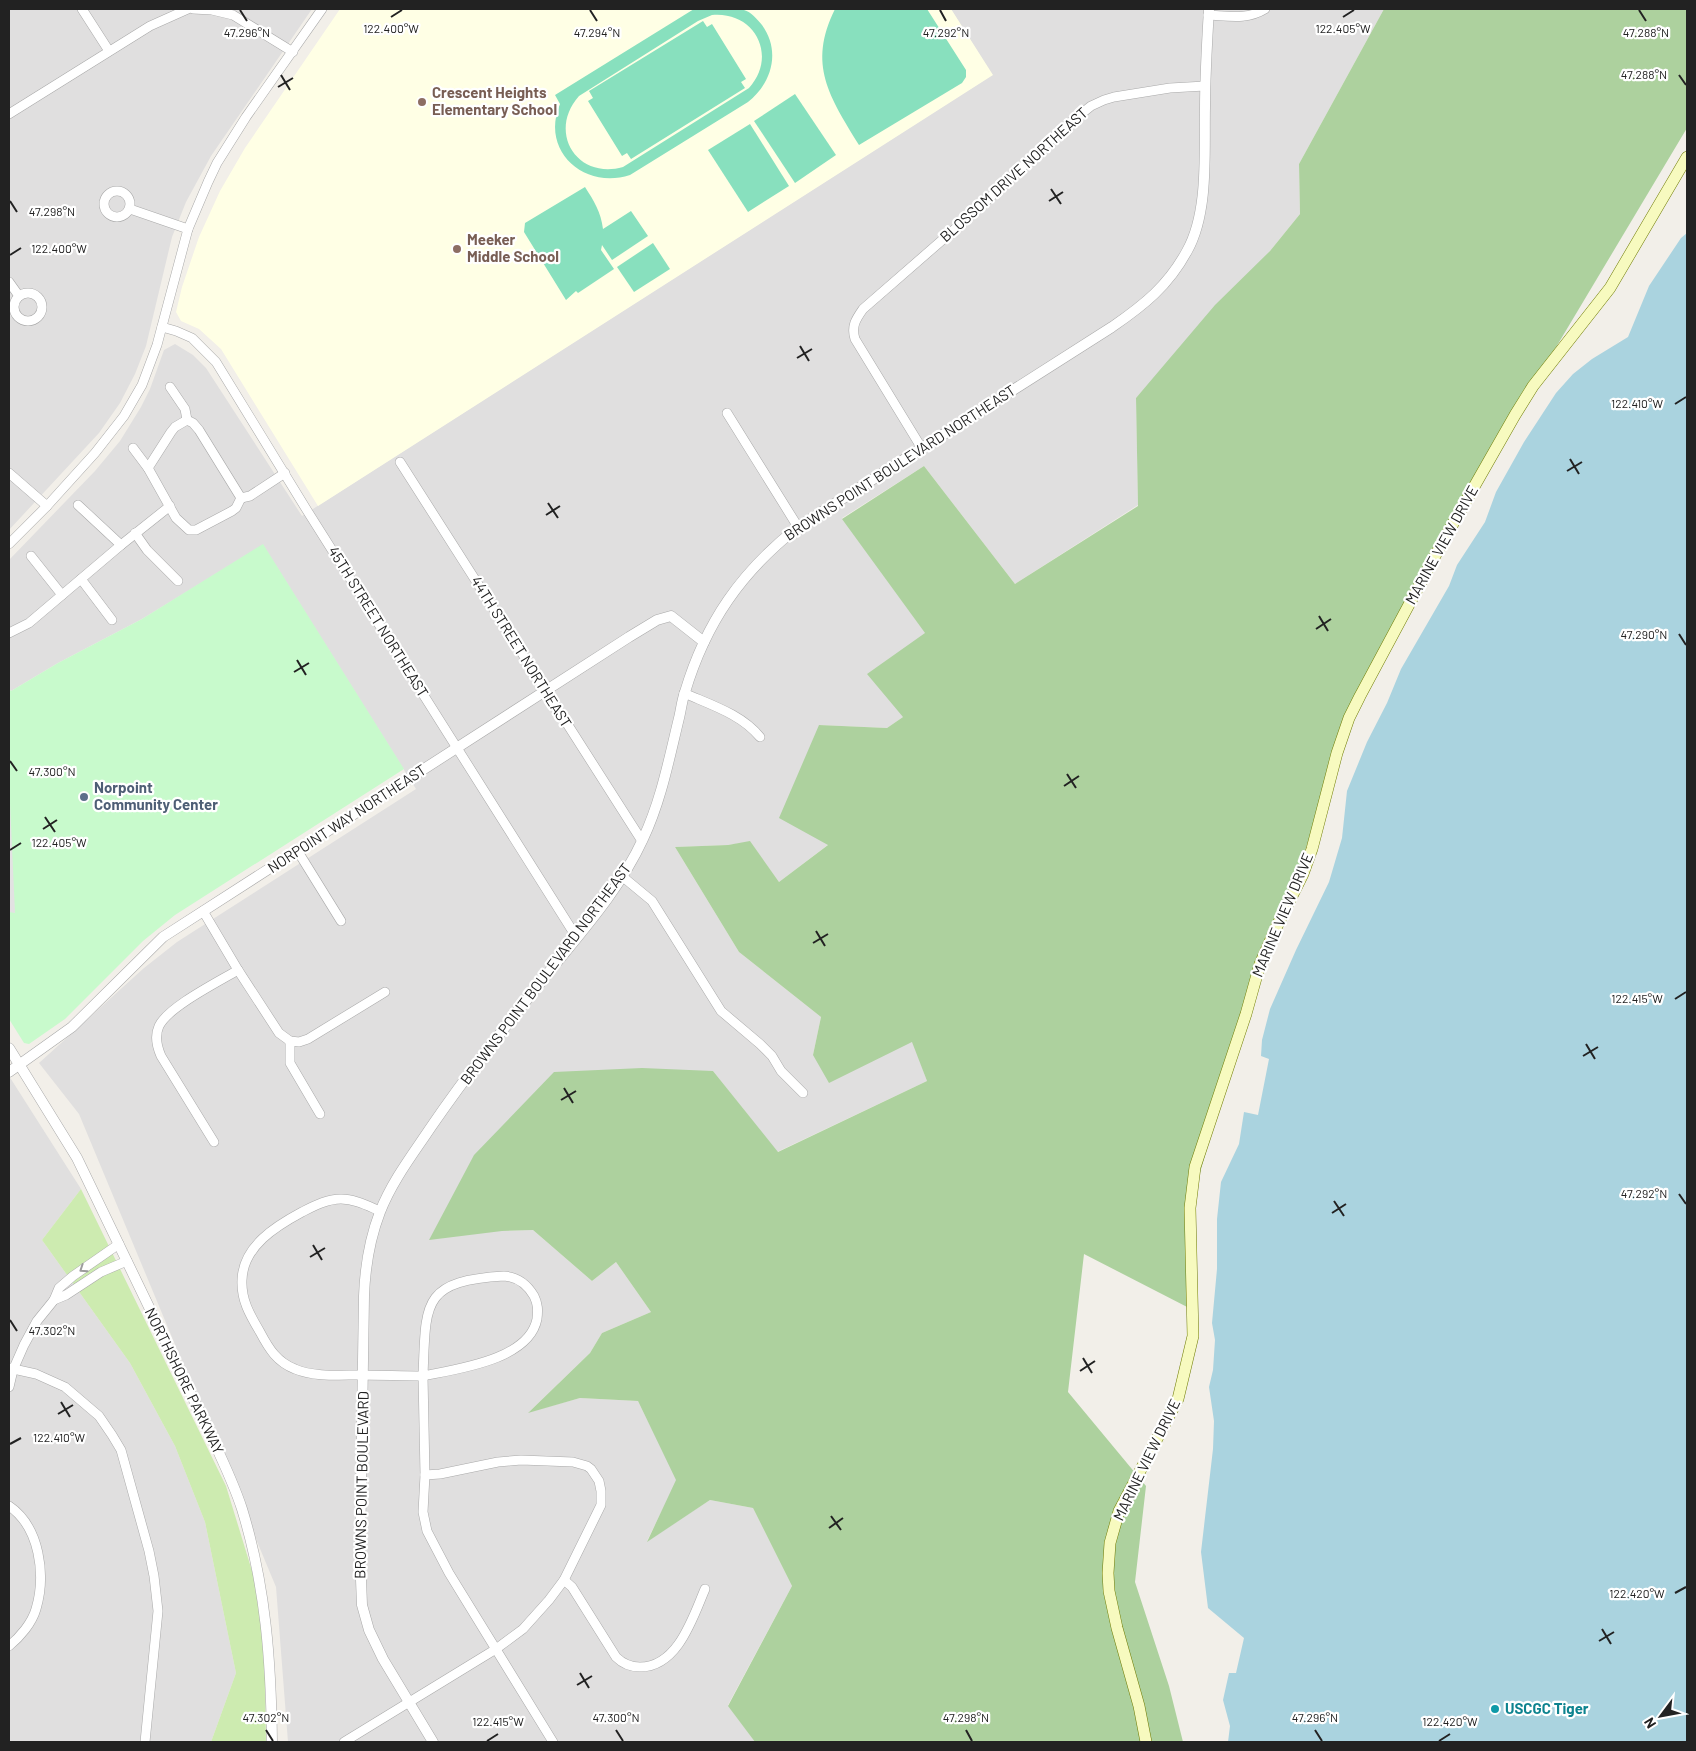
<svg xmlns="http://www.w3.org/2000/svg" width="1696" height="1751" viewBox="0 0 1696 1751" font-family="Barlow,sans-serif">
<rect width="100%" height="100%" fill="#f2efe9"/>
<g fill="#e0dfdf">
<path d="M9,9H312L211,156L186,202L172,237L146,346L135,374L120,403L99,433L9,530Z"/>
<path d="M951,9H1384L1299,164L1300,214L1270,251L1136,398L1138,505L1015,584L924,466L842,518L926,634L903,717L887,728L819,725L829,844L779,882L750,842L728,845L675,847L739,952L821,1017L813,1055L913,1042L927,1081L777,1152L713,1071L502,1231L533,1230L592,1281L616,1262L651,1312L602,1333L590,1353L529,1412L580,1398L638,1401L677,1480L647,1541L710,1500L753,1508L792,1586L728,1705L755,1742H288L276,1587L79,1114L39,1063L144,968L177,942L416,789L263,545L142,619L58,663L11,691L9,688V560L95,471L120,441L141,407L150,389L164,350L175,344L193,355L206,368L302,516L992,75Z"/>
<path d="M9,1076L81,1189L42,1240L130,1363L175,1446L205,1522L236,1673L211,1742H9Z"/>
</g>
<path fill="#ffffe5" d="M340,9H951L993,75L318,506L221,349L199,329L181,321L176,312L182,287L199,237L220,191L245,148Z"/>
<path fill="#cdebb0" d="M81,1189L226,1486L264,1610L266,1742H211L236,1673L205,1522L175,1446L130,1363L42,1240Z"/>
<path fill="#add19e" d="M1384,9H1687V128L1494,451L1360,696L1238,1039L1190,1208L1193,1310L1084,1254L1068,1392L1146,1486L1135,1582L1169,1686L1183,1742H755L728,1706L792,1586L753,1508L710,1500L647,1542L676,1480L638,1401L580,1398L528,1413L590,1353L602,1333L651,1312L616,1262L592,1281L533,1230L502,1231L429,1240L474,1155L554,1072L642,1068L713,1071L778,1152L927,1081L912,1042L829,1083L813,1055L821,1017L739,952L675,847L728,845L750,841L779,882L828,845L779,818L819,725L887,728L903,717L867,674L925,633L842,519L924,466L1015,584L1138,506L1136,398L1215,305L1270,251L1300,214L1299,164Z"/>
<path fill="#c8facc" d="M263,544L404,769L175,915L143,941L65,1019L29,1044L24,1043L9,1019V688L11,691L58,663L142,619Z"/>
<g fill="#88e0be" fill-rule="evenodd">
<path d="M694,9C706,9 735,6 744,10C751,12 757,19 762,25C781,51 772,83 748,102L630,175C584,190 540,151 560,104L555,95ZM712,15C755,11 778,56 749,88L623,167C577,180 547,132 579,96L698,21Z"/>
<path d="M835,9H927L966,70V77L962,83L859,145C830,97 807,65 835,9Z"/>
<path d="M703,21L707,27L712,24L746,79L741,82L745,88L631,159L627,153L622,156L588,101L593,98L589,91Z"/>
<path d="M795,94L836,155L795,183L754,121Z"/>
<path d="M750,124L789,186L748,212L708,150Z"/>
<path d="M585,187C594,201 601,212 603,229L631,211L648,236L612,260L602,245L601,250L614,269L578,293L576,291L566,300L524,232L525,223Z"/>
<path d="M653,243L670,269L634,292L617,267Z"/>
</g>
<path fill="#e2e2e2" d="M9,781L15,913L9,912Z"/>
<path fill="#aad3df" d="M1687,233V1742H1228L1230,1726L1223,1700L1229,1673H1236L1244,1638L1208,1608L1201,1552L1213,1449L1214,1421L1209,1387L1213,1370L1215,1340L1212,1323L1217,1269V1219L1221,1182L1239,1144L1244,1112L1258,1115L1269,1059L1261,1056L1262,1040L1270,1009L1296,950L1329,882L1342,838L1347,791L1367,742L1387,703L1401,669L1449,586L1457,565L1485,522L1496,492L1524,442L1556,393L1573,374L1592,359L1628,337L1649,286L1681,238Z"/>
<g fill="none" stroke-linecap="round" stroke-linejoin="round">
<g stroke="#a9a9a9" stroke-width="10">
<g id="minor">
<path d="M82,9L109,51"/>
<path d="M193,9L212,10L233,15L293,52"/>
<path d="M1208,15C1229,16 1247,20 1265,9"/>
<path d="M9,114L150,26L188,9"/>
<circle cx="117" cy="204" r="13"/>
<path d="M130,209L188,229"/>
<path d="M9,282L19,296"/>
<circle cx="28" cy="307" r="14"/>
<path d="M162,327L176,331L192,338L216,362L308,512L577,938"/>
<path d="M170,387L185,409L187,420"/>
<path d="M727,413L798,527"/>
<path d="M921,447L855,339C851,326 856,319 863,309L979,208L1061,130L1091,106L1104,100L1114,97L1170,88L1205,86"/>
<path d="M133,448L148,468L176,518L189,530H196L232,511L236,508L241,498"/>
<path d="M400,462L642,841"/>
<path d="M148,468L171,432L175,427L187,420L193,423L199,430L241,498"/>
<path d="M9,473L47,506"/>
<path d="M241,498L250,496L285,473"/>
<path d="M78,505L121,545"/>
<path d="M135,533L147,550L178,581"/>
<path d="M9,544L47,506L95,453L124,416L135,397L142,385L157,345L188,229L208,182L217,163L246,117L322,9"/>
<path d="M31,556L62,595"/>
<path d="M81,579L112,620"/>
<path d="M9,633L29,623L121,545L170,506"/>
<path d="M684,693C711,705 741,714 760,737"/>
<path d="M297,850L341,921"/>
<path d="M623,877L652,901L721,1011L760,1044L772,1056L781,1071L803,1093"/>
<path d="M203,911L238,970L279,1033L290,1041L299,1042L308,1039L385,992"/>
<path d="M290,1041V1063L320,1114"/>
<path d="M214,1142L161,1056C157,1047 154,1037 159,1026C168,1007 218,982 238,970"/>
<path d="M380,1211C368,1206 355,1199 341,1199C327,1199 314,1206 302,1212C276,1226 243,1246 242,1280C241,1300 250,1315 260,1332C269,1349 277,1362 295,1369C314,1377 339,1375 359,1375C381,1375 402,1376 423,1376L425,1475L423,1512L427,1531L449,1573L553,1742"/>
<path d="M504,1276C518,1277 527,1284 534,1296C538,1304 538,1310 537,1319C529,1360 457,1369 423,1376C426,1303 421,1281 504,1276Z"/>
<path d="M54,1300L66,1295L101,1272L127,1261"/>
<path d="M9,1368L36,1374L65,1387L99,1416L112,1435L121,1450L149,1551L154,1576L158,1611L145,1742"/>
<path d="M9,1387L13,1370L24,1345L37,1321L54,1300L59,1288L73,1276L119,1244"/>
<path d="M9,1506C40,1527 46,1575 36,1609C32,1623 20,1637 9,1646"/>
<path d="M564,1580L572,1587L616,1657C623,1664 630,1667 640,1667C678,1667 693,1617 705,1589"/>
<path d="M344,1742L496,1649L523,1629L549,1600L564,1580L601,1505V1491L599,1481L591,1469L587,1466L573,1462L521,1460L498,1462L440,1474L425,1475"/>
</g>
</g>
<g stroke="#a9a9a9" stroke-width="11">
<g id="tertiary">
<path d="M9,1048L77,1158L206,1425C219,1453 233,1481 242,1509C266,1587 271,1662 272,1742"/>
<path d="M9,1072L72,1027L163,937L629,637L657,620L671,616L704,642"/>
<path d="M433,1742L383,1659L369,1630L362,1605L360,1554L364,1296C365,1268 370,1238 380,1212C392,1181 413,1154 431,1127C468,1073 508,1023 549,972C583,930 620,889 643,839C661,801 669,759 679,718C681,710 682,700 685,692C706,622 741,572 798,527L1112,327C1144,305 1168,286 1187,251C1209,212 1204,152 1205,108C1205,75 1207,42 1209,9"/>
</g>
</g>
<g stroke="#707d05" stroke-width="12">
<path id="secondary" d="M1146,1742L1139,1706L1117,1628L1109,1591L1108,1573L1110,1543L1119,1511L1178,1399L1193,1336L1190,1208L1195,1167L1246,1014L1260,964L1276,928L1303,874L1312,849L1337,753L1349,718L1360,696L1442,543L1515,415L1533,386L1610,288L1687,157"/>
</g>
<use href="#minor" stroke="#fff" stroke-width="9"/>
<use href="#tertiary" stroke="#fff" stroke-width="10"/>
<use href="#secondary" stroke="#f7fabf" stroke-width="11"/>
</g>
<defs><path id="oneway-chevron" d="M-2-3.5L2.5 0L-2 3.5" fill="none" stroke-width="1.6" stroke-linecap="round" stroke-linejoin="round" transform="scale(1.25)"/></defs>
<use stroke="#9c9c9c" href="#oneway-chevron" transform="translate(83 1269) rotate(146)"/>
<path fill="none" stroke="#222" stroke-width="2" d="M240,10L247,21M590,10L597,21M940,10L946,21M1639,10L1646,21M391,17L402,10M1343,17L1354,10M281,75L290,90M1679,75L1686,85M278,87L293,78M1051,189L1061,204M10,201L17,212M1049,201L1063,192M10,255L21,248M800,346L809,361M797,358L812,349M1675,404L1686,397M1570,459L1579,474M1567,471L1582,462M548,503L558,518M546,515L560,506M1319,616L1328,631M1316,629L1331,619M1679,634L1686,645M297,660L306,675M294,672L309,663M10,761L17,771M1067,774L1076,788M1064,786L1079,776M45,817L55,832M43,829L57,820M10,850L21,843M816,931L825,946M813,943L828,934M1675,999L1686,992M1586,1044L1595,1059M1583,1056L1598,1047M564,1088L573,1103M561,1100L576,1091M1679,1194L1686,1204M1334,1201L1344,1216M1332,1213L1346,1204M313,1245L322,1260M310,1257L325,1248M10,1320L17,1331M1083,1358L1092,1373M1080,1371L1095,1361M61,1402L70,1417M58,1414L73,1405M10,1444L21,1438M831,1516L841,1530M829,1528L843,1518M1675,1593L1686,1587M1602,1629L1611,1644M1599,1641L1614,1632M580,1673L589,1688M577,1685L592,1676M266,1730L273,1741M616,1730L623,1741M966,1730L972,1741M1315,1730L1322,1741M487,1741L498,1734M1439,1741L1450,1734"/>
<g fill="#8d6e63" stroke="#fff" stroke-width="2">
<circle cx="422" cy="102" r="5"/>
<circle cx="457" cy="249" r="5"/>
</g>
<circle fill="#5c6f8a" stroke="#fff" stroke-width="2" cx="84" cy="797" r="5"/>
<circle fill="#0f9aa8" stroke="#fff" stroke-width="2" cx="1495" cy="1709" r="5"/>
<g text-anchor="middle" stroke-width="4.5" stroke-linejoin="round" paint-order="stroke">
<g font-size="15" font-weight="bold" fill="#785e54" stroke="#fff" text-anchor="start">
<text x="432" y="98">Crescent Heights<tspan x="432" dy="17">Elementary School</tspan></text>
<text x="467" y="245">Meeker<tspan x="467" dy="17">Middle School</tspan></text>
</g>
<g font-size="15" fill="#222" stroke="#fff">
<text transform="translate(1014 175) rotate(-42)" y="5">BLOSSOM DRIVE NORTHEAST</text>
<text transform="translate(900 463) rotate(-33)" y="5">BROWNS POINT BOULEVARD NORTHEAST</text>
<text transform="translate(1442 545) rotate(-61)" y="5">MARINE VIEW DRIVE</text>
<text transform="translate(378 622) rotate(58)" y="5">45TH STREET NORTHEAST</text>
<text transform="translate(521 652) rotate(58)" y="5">44TH STREET NORTHEAST</text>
<text transform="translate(347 819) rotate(-33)" y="5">NORPOINT WAY NORTHEAST</text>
<text transform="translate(1283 915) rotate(-67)" y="5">MARINE VIEW DRIVE</text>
<text transform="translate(546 974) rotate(-53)" y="5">BROWNS POINT BOULEVARD NORTHEAST</text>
<text transform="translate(184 1381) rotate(64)" y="5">NORTHSHORE PARKWAY</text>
<text transform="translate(1147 1460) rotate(-64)" y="5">MARINE VIEW DRIVE</text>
<text transform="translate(362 1485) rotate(-89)" y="5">BROWNS POINT BOULEVARD</text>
</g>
<g font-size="15" font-weight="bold" fill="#4e5e75" stroke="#fff" text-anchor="start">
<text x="94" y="793">Norpoint<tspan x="94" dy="17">Community Center</tspan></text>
</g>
<g font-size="15" font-weight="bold" fill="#0d838f" stroke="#fff" text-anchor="start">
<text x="1505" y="1714">USCGC Tiger</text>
</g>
</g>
<g font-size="12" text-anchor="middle" fill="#222" stroke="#fff" stroke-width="4.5" stroke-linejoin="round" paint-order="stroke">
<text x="391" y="33">122.400°W</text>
<text x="1343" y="33">122.405°W</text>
<text x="1646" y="37">47.288°N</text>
<text x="247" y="37">47.296°N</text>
<text x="597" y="37">47.294°N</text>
<text x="946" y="37">47.292°N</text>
<text x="1644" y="79">47.288°N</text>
<text x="52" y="216">47.298°N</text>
<text x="59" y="253">122.400°W</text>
<text x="1637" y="408">122.410°W</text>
<text x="1644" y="639">47.290°N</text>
<text x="52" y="776">47.300°N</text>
<text x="59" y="847">122.405°W</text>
<text x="1637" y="1003">122.415°W</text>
<text x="1644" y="1198">47.292°N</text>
<text x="52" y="1335">47.302°N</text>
<text x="59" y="1442">122.410°W</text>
<text x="1637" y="1598">122.420°W</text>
<text x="266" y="1722">47.302°N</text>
<text x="616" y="1722">47.300°N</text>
<text x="966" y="1722">47.298°N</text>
<text x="1315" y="1722">47.296°N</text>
<text x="498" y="1726">122.415°W</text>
<text x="1450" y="1726">122.420°W</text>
</g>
<rect width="1696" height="1751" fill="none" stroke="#222222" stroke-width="20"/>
<g transform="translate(1661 1716) rotate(238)" stroke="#ffffff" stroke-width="4" paint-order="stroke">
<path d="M0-4L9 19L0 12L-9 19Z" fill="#222222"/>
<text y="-8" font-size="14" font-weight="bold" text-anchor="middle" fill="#222222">N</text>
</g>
</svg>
